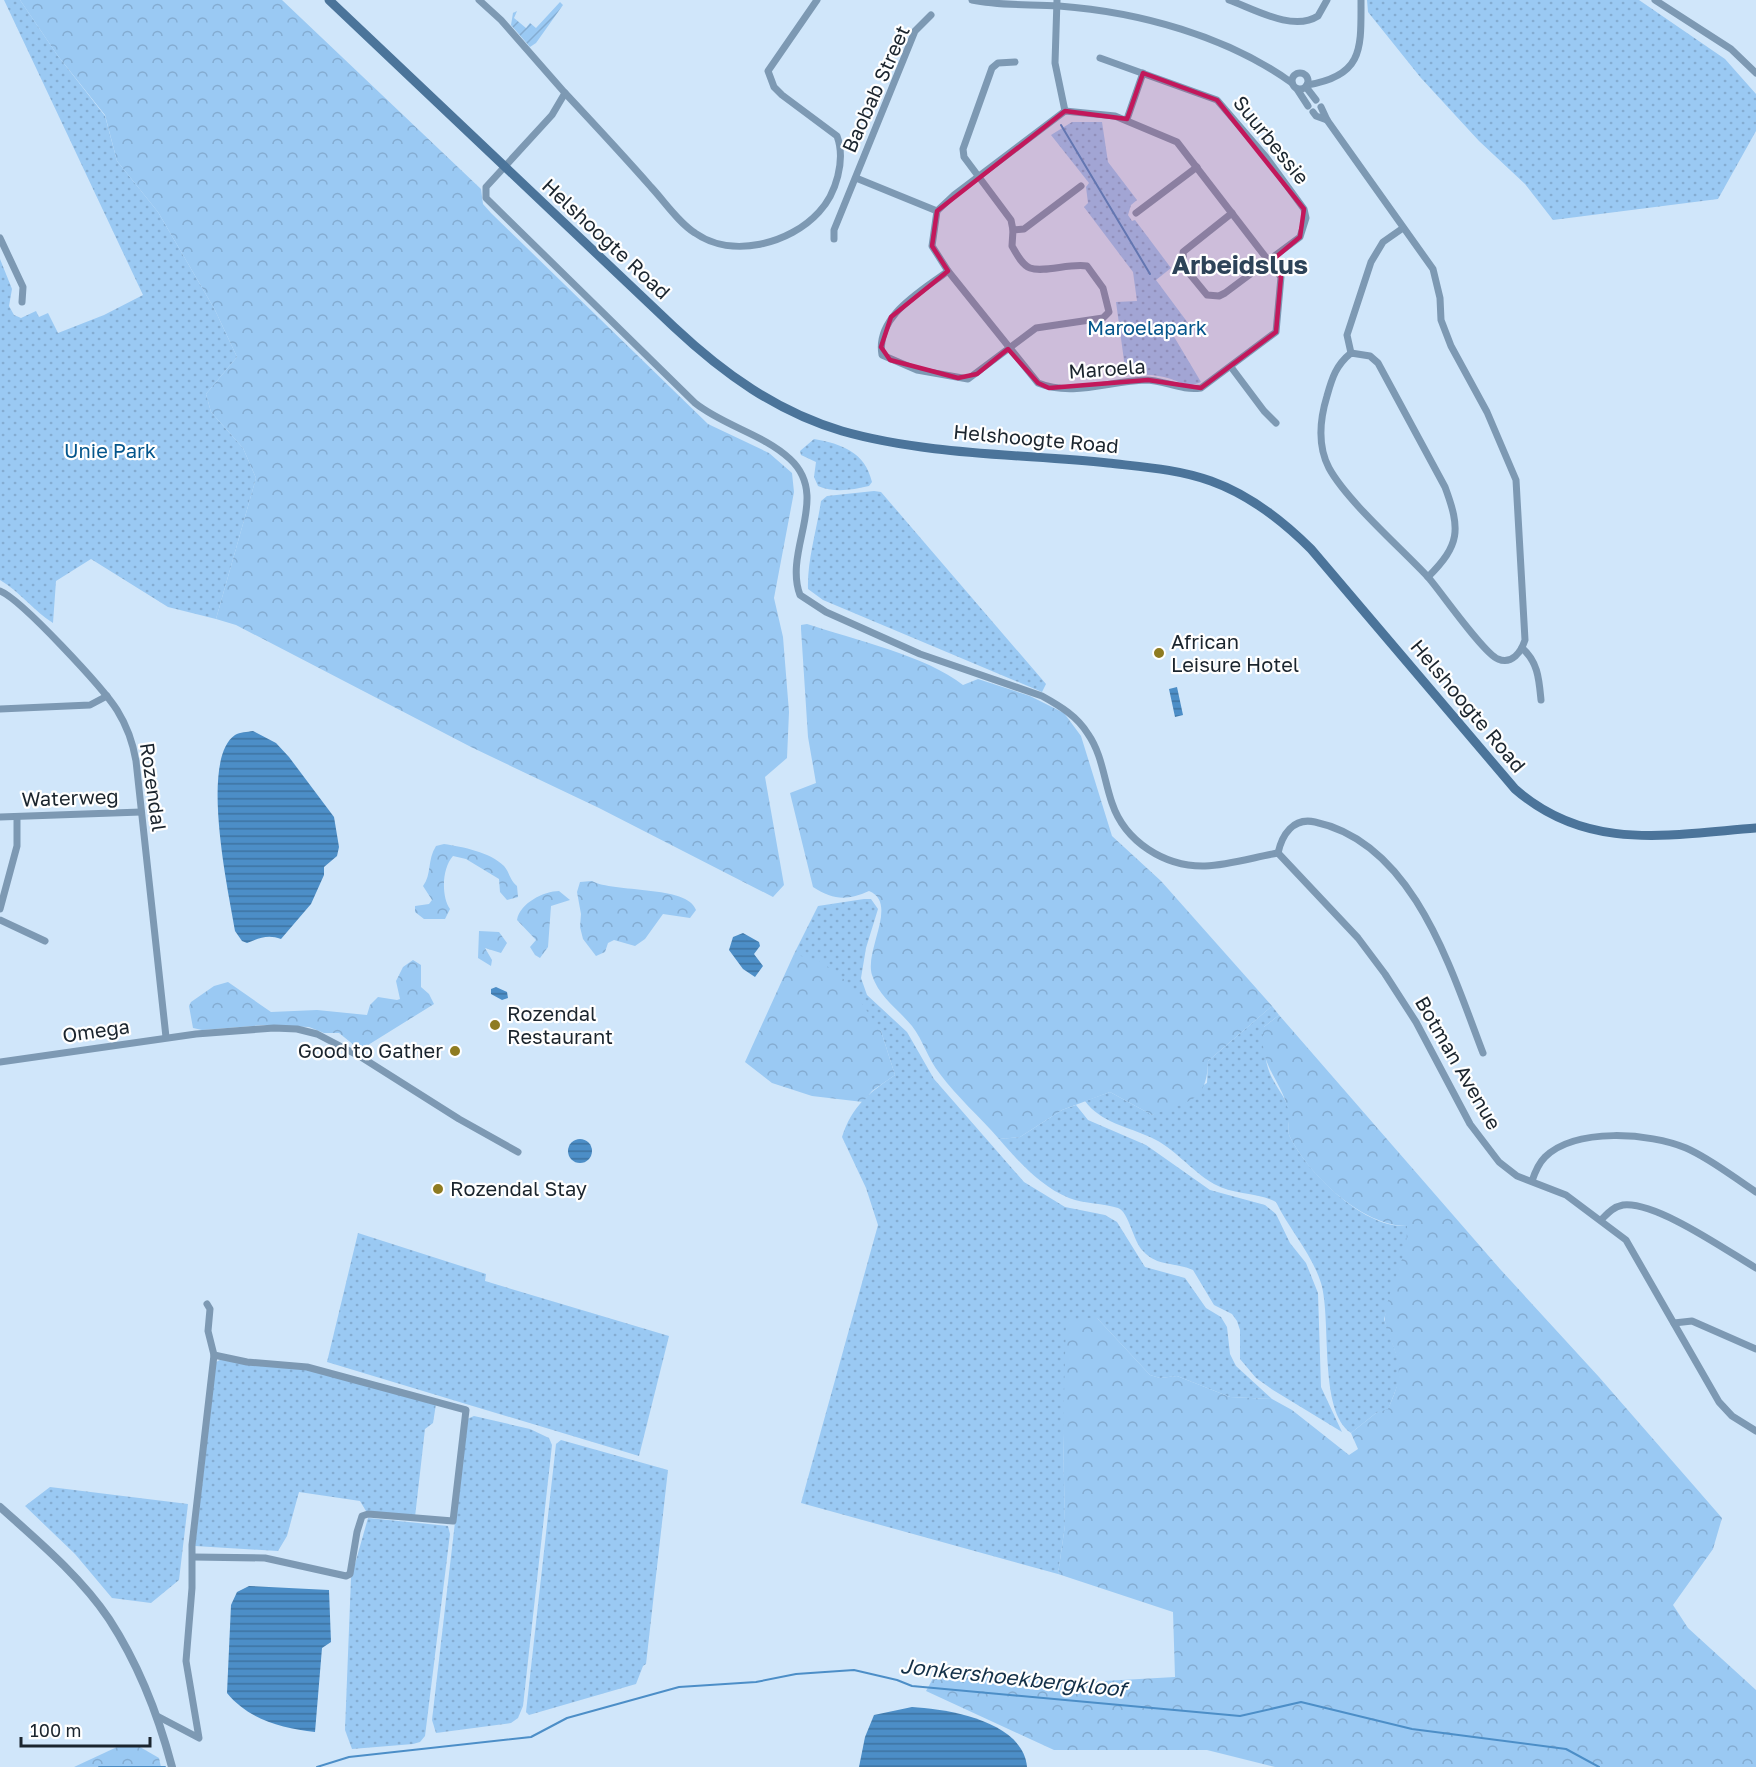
<svg xmlns="http://www.w3.org/2000/svg" width="1756" height="1767" viewBox="0 0 1756 1767" font-family="'Golos Text',sans-serif">
<defs>
<pattern id="grass-dots" width="8" height="8" patternUnits="userSpaceOnUse" patternTransform="scale(1.5)"><rect width="8" height="8" fill="#9ac9f3"/><path d="M2 2h.1M6 6h.1" fill="none" stroke="#84acd1" stroke-width="1.8" stroke-linecap="round"/></pattern>
<pattern id="forest-crowns" width="20" height="18" patternUnits="userSpaceOnUse" patternTransform="scale(1.5)"><rect width="20" height="18" fill="#9ac9f3"/><path d="M2 6a3 3 0 1 1 6 0M12 15a3 3 0 1 1 6 0" fill="none" stroke="#84acd1"/></pattern>
<pattern id="garden-furrows" width="10" height="10" patternUnits="userSpaceOnUse" patternTransform="scale(1.5)"><rect width="10" height="10" fill="#9ac9f3"/><path d="M-1 1l2-2M0 10L10 0M9 11l2-2" fill="none" stroke="#84acd1"/></pattern>
<pattern id="water-rules" width="6" height="5" patternUnits="userSpaceOnUse" patternTransform="scale(1.5)"><rect width="6" height="5" fill="#4c8ec7"/><path d="M0 2.5h6" fill="none" stroke="#3e74a2"/></pattern>
</defs>
<rect width="100%" height="100%" fill="#d0e6fa"/>
<g fill="url(#grass-dots)">
<path d="M4,0H20L58,56L105,116L117,161L158,212L215,310L237,357L206,394L211,412L243,448L256,478L216,619L168,607L91,559L56,581L53,623C34,611 20,592 0,580V259L12,289L9,306L14,315L21,318L36,311L39,317L48,313L58,333L104,315L143,295Z"/>
<path d="M1367,0H1639L1725,59L1756,94V131L1718,199L1553,220L1525,184L1479,141L1421,78L1368,12Z"/>
<path d="M1072,122H1102L1108,162L1137,200L1131,205L1128,215L1132,221L1135,220L1171,268L1156,280L1188,323L1173,335L1201,382C1186,389 1178,380 1164,377C1152,374 1137,374 1126,375L1116,302L1137,301L1133,272L1084,207L1088,203L1086,187L1089,183L1051,135Z"/>
<path d="M814,439C842,444 865,452 872,482L869,486C852,490 834,493 818,486L814,477L816,462L801,455L800,451Z"/>
<path d="M874,491L881,492L1046,684L1042,692L823,600L808,589C807,561 817,529 821,501L827,496Z"/>
<path d="M864,899H871L878,909L866,948L861,978L867,995L907,1032L934,1079L1024,1182L1065,1207L1105,1215L1117,1222L1145,1267L1185,1278L1206,1308L1221,1317L1227,1327L1230,1354L1236,1366L1272,1399L1230,1397L1177,1376L1160,1378L1150,1375L1097,1318L1063,1433L1065,1525L1058,1574L801,1503L878,1225L866,1188L842,1137C852,1106 869,1093 895,1075L881,1031L794,954L818,906Z"/>
<path d="M1272,1006L1279,1015L1264,1027C1265,1040 1264,1056 1268,1068C1272,1083 1285,1095 1289,1110C1291,1118 1286,1129 1290,1137C1308,1173 1364,1229 1407,1226L1408,1246L1384,1319L1398,1359L1401,1376L1388,1410L1376,1413L1351,1433C1318,1411 1332,1320 1321,1283C1312,1254 1289,1229 1276,1202C1257,1192 1233,1195 1214,1184C1190,1170 1175,1148 1150,1137C1128,1127 1100,1122 1085,1101L1110,1092L1152,1115L1207,1083L1208,1061Z"/>
<path d="M1076,1105L1088,1120L1146,1145L1210,1190L1265,1205L1276,1214L1290,1243L1306,1263L1318,1293L1321,1387L1342,1432L1273,1390L1256,1378L1240,1359V1330L1237,1321L1232,1314L1214,1305L1193,1270C1176,1262 1157,1267 1143,1251C1133,1241 1129,1212 1118,1208C1103,1203 1085,1204 1069,1198C1041,1187 1018,1161 999,1139L1020,1137L1062,1110Z"/>
<path d="M358,1233L486,1274L485,1281L669,1336L639,1456L327,1362Z"/>
<path d="M222,1359L314,1370L436,1404L433,1423L425,1429L415,1517L366,1511L360,1501L299,1492L287,1536L278,1551L195,1546L216,1362Z"/>
<path d="M474,1416L530,1429L549,1438L552,1445L523,1706L518,1718L511,1723L436,1733L432,1720L467,1419Z"/>
<path d="M561,1440L668,1470L646,1664L643,1666L636,1684L529,1715L526,1712L556,1444Z"/>
<path d="M50,1487L188,1504L179,1580L151,1603L112,1598L75,1554L25,1506Z"/>
<path d="M368,1518L448,1526L450,1534L425,1736L420,1742L413,1744L352,1749L345,1730L351,1578Z"/>
</g>
<g fill="url(#forest-crowns)">
<path d="M20,0H282L481,189L483,204L491,213L708,424L769,453L792,473L794,492L774,598L783,637L789,712L787,758L765,777L784,885L773,897L599,808L471,747L236,625L216,619L256,478L243,448L211,412L206,394L237,357L215,310L158,212L117,161L105,115L58,56Z"/>
<path d="M807,624C852,639 927,656 963,685L978,679L1030,696L1064,713L1081,736L1112,836L1161,881L1272,1006L1208,1061C1207,1104 1187,1101 1152,1115L1110,1092L1062,1110L1020,1137L999,1139C980,1117 957,1097 940,1074C928,1059 923,1040 912,1026C898,1009 879,997 872,975C864,950 899,903 869,891C847,901 833,900 813,887L790,793L816,783L808,737L801,629V625Z"/>
<path d="M444,844C463,847 490,852 504,866C510,873 509,879 517,886L518,897L507,900L500,892L499,879L466,859L453,856C442,868 441,896 450,909L445,919H424L415,912V906L429,904L432,900L423,886C432,874 427,860 436,846Z"/>
<path d="M592,881C613,893 688,885 696,910L690,918L663,914L645,939L635,946L614,940L608,943L605,952L596,956L583,939L580,927L581,914L577,892L580,882Z"/>
<path d="M559,891L570,900L551,906L548,947L540,958L535,955L530,947L536,940L517,920C520,903 544,891 559,891Z"/>
<path d="M479,931L499,932L507,943L501,953L485,948L492,960L491,966L478,958Z"/>
<path d="M794,954L822,962L846,981L881,1031L895,1075L872,1091L863,1102L812,1096L772,1083L745,1062Z"/>
<path d="M413,960L421,965V987L429,994L434,1004L360,1050L339,1033H324L309,1027L264,1025L202,1030L193,1028L189,1006L191,1002L214,986L228,982L271,1012L317,1010L367,1015L370,1005L378,997L397,1000L400,999L396,981L403,967Z"/>
<path d="M1279,1015L1500,1269L1599,1377L1722,1518L1713,1549L1673,1605L1688,1628L1756,1690V1767H1275L1207,1750H1054L926,1691L936,1673L1086,1682L1175,1677L1173,1612L1058,1574L1065,1525L1063,1433L1066,1319L1097,1318L1150,1375L1160,1378L1177,1376L1230,1397L1272,1399L1292,1410L1349,1455L1358,1449L1351,1433L1376,1413L1388,1409C1400,1382 1403,1371 1392,1343C1389,1335 1384,1325 1385,1316C1389,1283 1408,1260 1407,1226C1362,1226 1309,1175 1290,1137C1286,1129 1291,1118 1288,1109C1280,1078 1257,1063 1264,1027Z"/>
<path d="M117,1747H140L159,1758L161,1767H74Z"/>
</g>
<path fill="url(#garden-furrows)" d="M560,2L563,5L536,43L530,47L511,25L513,13L517,11L514,18L526,28L530,23L536,28Z"/>
<g fill="url(#water-rules)">
<path d="M1177,687L1183,715L1175,717L1169,689Z"/>
<path d="M253,731L276,743L289,757L334,817L339,847L337,856L324,867V875L311,904L281,939C268,934 259,938 247,943L242,941L235,931C229,894 199,759 235,735C240,732 247,732 253,731Z"/>
<path d="M743,933L759,942L760,946L754,954L763,966L755,977L743,969L729,950L733,937Z"/>
<path d="M496,987L507,992L508,998L502,1000L491,994V989Z"/>
<circle cx="580" cy="1151" r="12"/>
<path d="M249,1586L329,1590L331,1642L322,1648L315,1732C282,1728 249,1720 227,1693L231,1605L237,1592Z"/>
<path d="M912,1707C948,1709 1023,1721 1027,1767H859L865,1737L874,1715Z"/>
</g>
<g fill="none" stroke-linecap="round" stroke-linejoin="round">
<g stroke="#4c8ec7" stroke-width="2">
<path d="M1061,125L1150,274"/>
<path d="M99,1767H165"/>
<path d="M317,1767L349,1757L531,1737L567,1718L679,1687L756,1682L796,1674L854,1670L897,1680L912,1686L1240,1716L1301,1702L1412,1729L1566,1749L1599,1767"/>
</g>
<g stroke="#7d99b3" stroke-width="7">
<path d="M479,0L501,20L565,93L552,115L486,187V198L695,403C724,426 763,434 790,459C831,497 783,550 800,595L826,612L920,654L1042,696C1060,706 1077,716 1088,734C1102,754 1104,780 1112,803C1125,842 1165,867 1205,866C1229,865 1255,857 1278,853"/>
<path d="M972,0C1000,6 1030,4 1059,6C1139,12 1227,36 1292,83"/>
<path d="M1057,0L1055,63L1065,111"/>
<path d="M1229,0C1254,9 1293,32 1318,16L1327,0"/>
<path d="M1655,0L1731,49L1756,73"/>
<path d="M1100,58L1217,100L1266,157L1304,209L1306,218L1300,237L1225,293L1219,296L1207,295L1184,267L1183,252L1232,213"/>
<circle cx="1300" cy="81" r="8"/>
<path d="M1307,85C1364,76 1361,48 1361,0"/>
<path d="M1306,87L1316,100"/>
<path d="M1297,89L1308,106"/>
<path d="M565,93C594,124 623,155 651,187C665,202 678,222 695,233C732,259 790,244 819,212C836,194 846,160 837,136L782,95L774,87L768,71L817,0"/>
<path d="M1321,107L1327,120L1433,269L1440,298L1441,320L1451,346L1487,412L1516,480L1525,640C1521,652 1512,665 1498,659C1484,654 1441,592 1428,577"/>
<path d="M1065,111L1115,116L1177,142L1281,277L1276,332L1201,388C1181,391 1164,380 1145,380C1110,381 1072,397 1038,383L948,271L932,246L937,211L954,195Z"/>
<path d="M1313,112L1316,116L1327,120"/>
<path d="M1127,119L1143,73"/>
<path d="M856,178L937,211"/>
<path d="M1136,213L1197,167"/>
<path d="M1013,230L1024,229L1081,186"/>
<path d="M0,238L23,287L22,302"/>
<path d="M834,239V230L915,31L931,15"/>
<path d="M948,271C922,291 875,316 882,355L917,370L968,379L1036,328L1103,318L1109,312L1103,288L1087,266C1070,263 1044,273 1030,268C1022,265 1016,253 1012,246L1013,230L1011,220L964,157L963,149L992,68L998,63L1015,62"/>
<path d="M1351,353L1370,356L1378,363L1445,487C1461,530 1460,545 1428,577C1401,548 1347,501 1329,468C1317,445 1320,419 1327,396C1332,378 1336,365 1351,353Z"/>
<path d="M1351,353L1347,335L1371,262L1383,242L1403,228"/>
<path d="M1231,367L1264,411L1276,423"/>
<path d="M0,591C21,599 103,688 117,710C127,726 133,743 136,761L166,1037"/>
<path d="M1522,648C1538,662 1539,679 1541,700"/>
<path d="M0,709L90,705L107,696"/>
<path d="M0,817L141,812"/>
<path d="M1278,853L1358,938L1385,974L1416,1022L1470,1124L1499,1162L1517,1176L1566,1195L1626,1240L1719,1402L1732,1416L1756,1431"/>
<path d="M1278,853C1282,835 1293,817 1315,822C1414,843 1451,970 1483,1053"/>
<path d="M0,909L17,846V817"/>
<path d="M0,920L45,941"/>
<path d="M0,1062L196,1034L274,1028L297,1029L317,1034L361,1057L459,1119L518,1152"/>
<path d="M1532,1181C1535,1172 1538,1164 1545,1157C1576,1127 1650,1133 1686,1148C1711,1159 1733,1177 1756,1192"/>
<path d="M1601,1220C1608,1213 1613,1207 1623,1205C1656,1201 1727,1251 1756,1268"/>
<path d="M1674,1323L1692,1321L1756,1349"/>
<path d="M193,1557L265,1558L346,1576L350,1574L357,1532L362,1516L368,1514L453,1521L466,1410L307,1367L247,1362L214,1355"/>
<path d="M159,1717L199,1738L186,1661L192,1588V1545L214,1355L208,1331L210,1309L207,1304"/>
</g>
<path stroke="#7d99b3" stroke-width="8" d="M0,1507C38,1541 80,1576 109,1619C139,1665 158,1714 172,1767"/>
<path stroke="#4b749a" stroke-width="9" d="M329,0L674,327C723,373 777,412 842,431C926,455 1021,454 1108,463C1143,467 1178,469 1211,481C1250,495 1282,520 1311,549L1515,789C1587,852 1668,835 1756,828"/>
</g>
<path fill="#c2185b" fill-opacity="0.2" stroke="#c2185b" stroke-width="4.5" stroke-linejoin="round" d="M1143,73L1217,100L1304,209L1300,237L1270,262L1281,277L1276,332L1201,388L1148,380L1049,388L1038,383L1008,349L977,374L958,378L890,360L881,347L891,317L948,271L932,246L937,211L1065,111L1127,119Z"/>
<g fill="#8e7b21" stroke="#fff" stroke-width="2">
<circle cx="1159" cy="653" r="6"/>
<circle cx="495" cy="1025" r="6"/>
<circle cx="455" cy="1051" r="6"/>
<circle cx="438" cy="1189" r="6"/>
</g>
<g text-anchor="middle" stroke-width="4.5" stroke-linejoin="round" paint-order="stroke">
<g font-size="20" fill="#1b252e" stroke="#fff">
<text transform="translate(876 89) rotate(-66)" y="7">Baobab Street</text>
<text transform="translate(1271 140) rotate(51)" y="7">Suurbessie</text>
<text transform="translate(606 239) rotate(43)" y="7">Helshoogte Road</text>
<text transform="translate(1107 369) rotate(-4)" y="7">Maroela</text>
<text transform="translate(1036 439) rotate(5)" y="7">Helshoogte Road</text>
<text transform="translate(1468 706) rotate(50)" y="7">Helshoogte Road</text>
<text transform="translate(153 787) rotate(82)" y="7">Rozendal</text>
<text transform="translate(70 798) rotate(-2)" y="7">Waterweg</text>
<text transform="translate(96 1031) rotate(-8)" y="7">Omega</text>
<text transform="translate(1458 1063) rotate(60)" y="7">Botman Avenue</text>
</g>
<g font-size="20" fill="#05568c" stroke="#fff">
<text x="1147" y="335">Maroelapark</text>
<text x="110" y="458">Unie Park</text>
</g>
<g font-size="20" fill="#1b252e" stroke="#fff" text-anchor="start">
<text x="1171" y="649">African<tspan x="1171" dy="23">Leisure Hotel</tspan></text>
<text x="507" y="1021">Rozendal<tspan x="507" dy="23">Restaurant</tspan></text>
<text x="443" y="1058" text-anchor="end">Good to Gather</text>
<text x="450" y="1196">Rozendal Stay</text>
</g>
<g font-size="21" font-style="italic" fill="#133048" stroke="#fff">
<text transform="translate(1013 1678) rotate(6)" y="7">Jonkershoekbergkloof</text>
</g>
<g font-size="26" font-weight="bold" fill="#2d4358" stroke="#fff">
<text x="1240" y="274">Arbeidslus</text>
</g>
</g>
<path d="M21 1737v9h129v-9" fill="none" stroke="#1b252e" stroke-width="3"/>
<text x="30" y="1737" font-size="18" fill="#1b252e" stroke="#ffffff" stroke-width="4.5" paint-order="stroke">100 m</text>
</svg>
